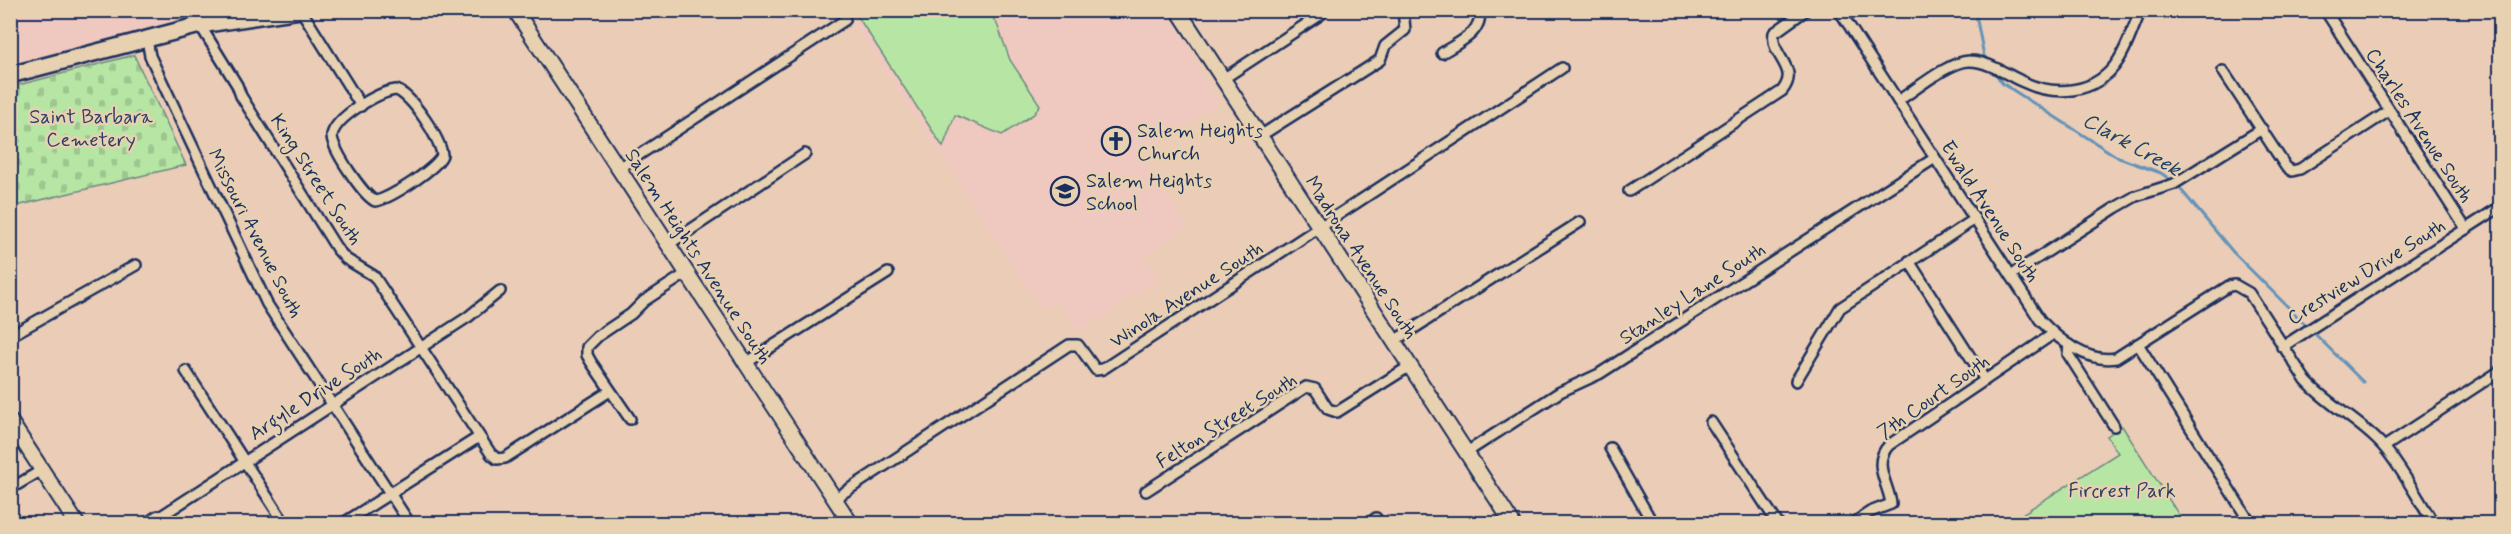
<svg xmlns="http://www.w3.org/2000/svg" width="2511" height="534" viewBox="0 0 2511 534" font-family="Mynerve,sans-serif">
<defs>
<pattern id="cemetery-stones" width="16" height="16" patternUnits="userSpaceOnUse" patternTransform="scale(1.5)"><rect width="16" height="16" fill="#b7e6a4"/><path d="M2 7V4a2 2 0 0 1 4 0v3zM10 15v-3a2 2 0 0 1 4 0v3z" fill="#9dc690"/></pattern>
</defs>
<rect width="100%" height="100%" fill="#ebcdb7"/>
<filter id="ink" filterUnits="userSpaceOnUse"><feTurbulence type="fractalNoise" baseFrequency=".0167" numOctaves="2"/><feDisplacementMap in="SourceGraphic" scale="12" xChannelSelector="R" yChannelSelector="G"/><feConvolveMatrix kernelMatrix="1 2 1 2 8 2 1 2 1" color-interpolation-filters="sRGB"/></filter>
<g filter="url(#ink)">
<g fill="#efc9bf">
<path d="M11,10L228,11L11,64Z"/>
<path d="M845,11H1167L1195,54L1192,57L1219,101L1186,126L1142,154L1188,227L1144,257L1159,280L1080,332L1056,300L1042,309Z"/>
</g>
<path fill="url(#cemetery-stones)" stroke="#698a81" stroke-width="1.5" d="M134,55L186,165L16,206L10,190L11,87Z"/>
<g fill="#b7e6a4" stroke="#698a81" stroke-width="1.5">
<path d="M854,11H988L997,24L1010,60L1040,105L1034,114L1002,135L955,115L943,147Z"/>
<path d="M2122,426L2184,523H2008L2118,453L2107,436Z"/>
</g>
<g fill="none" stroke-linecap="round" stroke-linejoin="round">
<g stroke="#6393b9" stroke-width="3">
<path d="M1975,10L1984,56L1989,63"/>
<path d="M1994,71L2002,83L2119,158L2161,173L2172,181"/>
<path d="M2177,185L2233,252L2363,382"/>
</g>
<g stroke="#1b2f5e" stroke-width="14">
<g id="street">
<path d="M301,10L361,106"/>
<path d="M1839,10L2040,320C2059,340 2087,363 2116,358L2229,286L2235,285L2249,293L2306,381C2329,406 2361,421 2383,446C2402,468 2418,499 2434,524"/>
<path d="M2325,10L2466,229"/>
<path d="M200,25L237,85L241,96L337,249L346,259L374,276L491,454L497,459L505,458L610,391"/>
<path d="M147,39L150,56L267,304L410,524"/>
<path d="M1442,53C1457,43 1484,33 1479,10"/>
<path d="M2223,71L2286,167L2292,171L2300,169L2389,111"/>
<path d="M1223,79L1320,15"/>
<path d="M396,90C411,94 441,140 442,155C438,168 388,200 375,201C363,195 331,148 332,135C336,117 378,92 396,90Z"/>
<path d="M1898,101C1915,90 1951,60 1970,61C1987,61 2006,74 2021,81C2054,97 2096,95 2118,61C2128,46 2133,27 2141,10"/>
<path d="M1260,136L1380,60L1385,46L1405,30L1403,10"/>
<path d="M619,168L845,20"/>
<path d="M1629,191L1782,91C1801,68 1770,57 1774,33L1806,10"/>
<path d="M669,244L805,154"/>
<path d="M1909,261L1985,380"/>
<path d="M2011,275L2115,208L2136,196L2174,184L2262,129"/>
<path d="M10,336L136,265"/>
<path d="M1394,341L1580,222"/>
<path d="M2138,344L2251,524"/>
<path d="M2069,345L2068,354L2114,426"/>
<path d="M2282,347L2500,207"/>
<path d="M746,363L888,273"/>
<path d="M186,371L285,524"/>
<path d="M1796,381L1840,308L1975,219"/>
<path d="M630,419L591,362L587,355V347L598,336L631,314L644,301L687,273"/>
<path d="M1711,422L1778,524"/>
<path d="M2384,447L2500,371"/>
<path d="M1610,448L1653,524"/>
<path d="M1467,452L1560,392L1599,374L1935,158"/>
<path d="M10,489L42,470"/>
<path d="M1146,491L1306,387L1315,389L1328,409L1337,412L1410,366"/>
<path d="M834,499L1069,345H1078L1096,370L1103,369L1562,68"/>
<path d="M158,518L468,317L500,291"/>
<path d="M342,524L479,437"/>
<path d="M836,524L846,517"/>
<path d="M1368,524L1376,518"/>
<path d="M1852,524L1870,512L1891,504C1889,484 1871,464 1889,445L2053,334"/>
</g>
</g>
<g stroke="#1b2f5e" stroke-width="18">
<g id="secondary">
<path d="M515,10L851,524"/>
<path d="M1178,10L1513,524"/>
<path d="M2500,10V11"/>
<path d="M10,421L77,524"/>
<path d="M149,524L158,518L161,524"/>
</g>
</g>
<g stroke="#1b2f5e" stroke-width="20">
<path id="primary" d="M10,75L200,25L300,10"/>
</g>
<use href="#street" stroke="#e7d1b0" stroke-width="9"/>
<use href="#secondary" stroke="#e7d1b0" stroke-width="14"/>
<use href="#primary" stroke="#e7d1b0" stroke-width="15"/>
</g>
</g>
<defs>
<g id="church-ring" transform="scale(1.5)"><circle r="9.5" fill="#e7d1b0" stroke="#1b2f5e" stroke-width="1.5"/><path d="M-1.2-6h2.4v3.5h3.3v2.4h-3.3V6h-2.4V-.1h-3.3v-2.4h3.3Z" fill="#1b2f5e"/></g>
<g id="school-ring" transform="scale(1.5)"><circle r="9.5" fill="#e7d1b0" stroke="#1b2f5e" stroke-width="1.5"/><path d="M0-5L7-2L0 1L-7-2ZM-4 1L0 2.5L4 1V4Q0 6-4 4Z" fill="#1b2f5e"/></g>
</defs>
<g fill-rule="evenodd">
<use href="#church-ring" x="1116" y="141"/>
<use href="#school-ring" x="1065" y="191"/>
</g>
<g text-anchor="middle" stroke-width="5" stroke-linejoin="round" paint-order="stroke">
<g font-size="20" fill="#2b4165" stroke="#e7d1b0">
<text x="91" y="123">Saint Barbara<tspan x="91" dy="23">Cemetery</tspan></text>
<text x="2122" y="497">Fircrest Park</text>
</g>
<g font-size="20" fill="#1b2f5e" stroke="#e7d1b0">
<text transform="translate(2420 125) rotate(57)" y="7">Charles Avenue South</text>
<text transform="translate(317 179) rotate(57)" y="7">King Street South</text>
<text transform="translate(1991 211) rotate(57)" y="7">Ewald Avenue South</text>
<text transform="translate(256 233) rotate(63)" y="7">Missouri Avenue South</text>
<text transform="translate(699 256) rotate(57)" y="7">Salem Heights Avenue South</text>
<text transform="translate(1362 257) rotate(57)" y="7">Madrona Avenue South</text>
<text transform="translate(2366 271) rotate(-32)" y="7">Crestview Drive South</text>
<text transform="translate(1692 293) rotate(-33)" y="7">Stanley Lane South</text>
<text transform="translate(1186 294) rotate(-33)" y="7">Winola Avenue South</text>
<text transform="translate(315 393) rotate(-33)" y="7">Argyle Drive South</text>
<text transform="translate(1933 396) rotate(-35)" y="7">7th Court South</text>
<text transform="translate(1226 420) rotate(-32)" y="7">Felton Street South</text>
</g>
<g font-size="20" fill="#1b2f5e" stroke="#e7d1b0" text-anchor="start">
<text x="1137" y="137">Salem Heights<tspan x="1137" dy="23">Church</tspan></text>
<text x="1086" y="187">Salem Heights<tspan x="1086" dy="23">School</tspan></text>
</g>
<g font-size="21" font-style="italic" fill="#27406d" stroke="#e7d1b0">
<text transform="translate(2132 144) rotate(29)" y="7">Clark Creek</text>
</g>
</g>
<rect width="2511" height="534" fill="none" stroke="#e7d1b0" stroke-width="36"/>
<rect x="18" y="18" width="2475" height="498" fill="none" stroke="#1b2f5e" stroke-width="2" filter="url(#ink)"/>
</svg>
